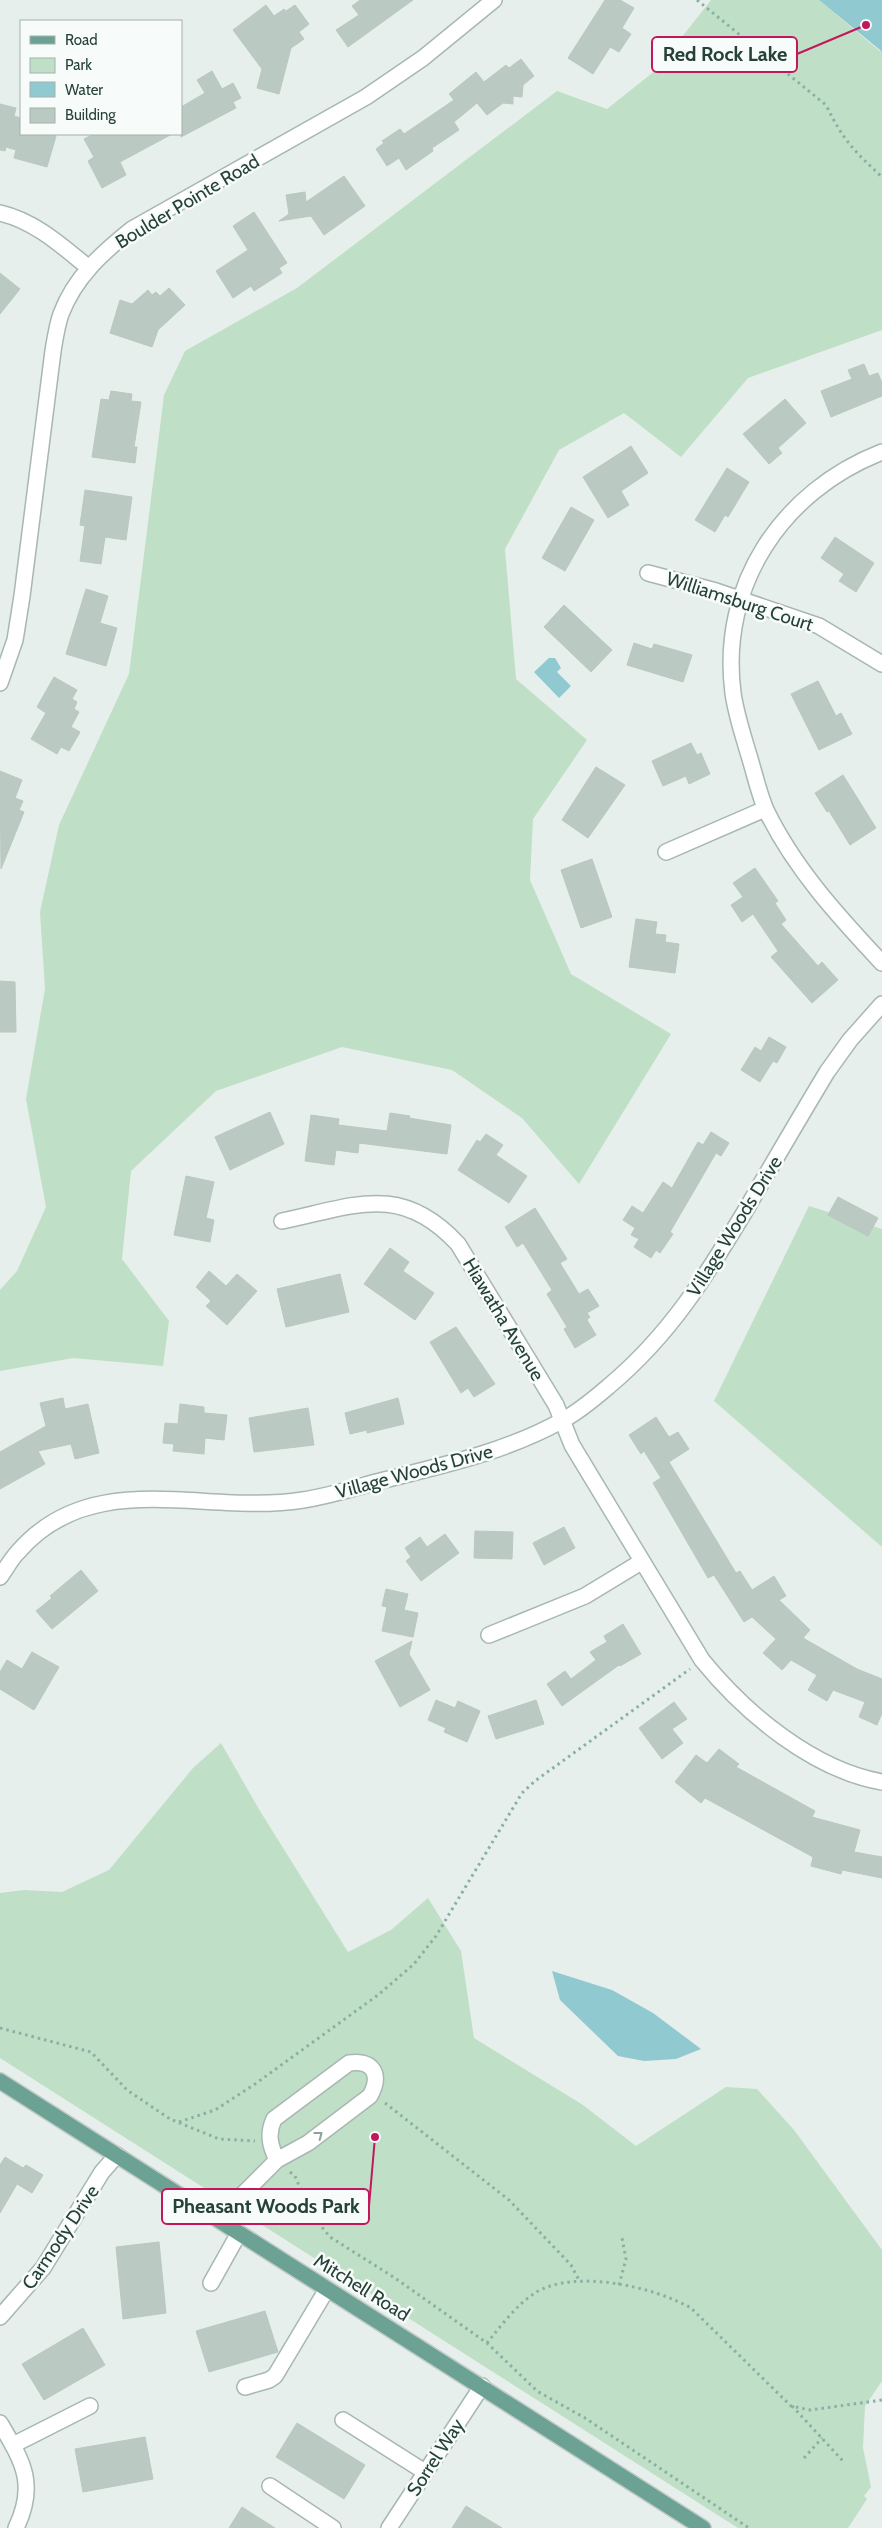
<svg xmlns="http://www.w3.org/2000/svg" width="882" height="2528" viewBox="0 0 882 2528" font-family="Cabin,sans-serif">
<rect width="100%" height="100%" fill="#e6efeb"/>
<g fill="#c0dfc7">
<path d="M711,0H819L882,53V330L748,378L681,457L624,413L559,450L505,549L516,679L587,740L533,819L530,880L571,974L671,1034L579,1184L522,1118L452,1070L342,1047L216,1091L131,1171L122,1259L169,1321L163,1366L73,1358L0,1371V1290L17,1271L46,1207L26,1099L45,989L40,912L59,825L129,674L164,395L185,351L297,288L557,91L607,109L656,70Z"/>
<path d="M809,1206L882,1229V1547L714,1401Z"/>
<path d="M221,1743L260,1811L348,1952L391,1930L428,1898L461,1951L474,2038L583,2105L636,2146L726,2087L757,2089L794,2130L882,2250V2381L865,2406L863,2448L871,2487L864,2496L867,2499L848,2528H738L0,2058V1893L24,1890L62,1892L109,1870L193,1768Z"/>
</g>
<g fill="#91c9d1">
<path d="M819,0H882V53L880,50Z"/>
<path d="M549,658H555L561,668L557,672L571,686L559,698L534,672Z"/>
<path d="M552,1971L612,1990L653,2013L701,2049L676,2059L644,2061L618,2056L560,2000Z"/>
</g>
<g fill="#bbc9c3" stroke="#b9c8c1">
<path d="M360,0H413L348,47L336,30L359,15L352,6Z"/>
<path d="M605,0H620L634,8L622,28L631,34L619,52L610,47L593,74L568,58Z"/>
<path d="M266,5L274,16L284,9L286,11L295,5L309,24L299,32L304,39L291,48L279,94L257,88L262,69L233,30Z"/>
<path d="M521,59L534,76L523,85L522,97L513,96V104L503,103L487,115L477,103L454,122L459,130L432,148L433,151L406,170L399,158L387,166L376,149L384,143L382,141L400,129L404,134L454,100L449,94L476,72L484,82L506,65L509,68Z"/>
<path d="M212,71L222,89L233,83L241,98L233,102L236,108L181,137V107L205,93L197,80Z"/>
<path d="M0,104L16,108L14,116L21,118V134H46L56,136L47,167L14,158L16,150L6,147L5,151L0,150Z"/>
<path d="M94,134H172L120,162L126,175L102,188L88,161L94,157L84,139Z"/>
<path d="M344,176L365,206L324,235L311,216L279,221L289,214L286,195L305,192L306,202Z"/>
<path d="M254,212L287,263L279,268L282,273L254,291L251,286L233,298L216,271L248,250L233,226Z"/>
<path d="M0,273L20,289L0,314Z"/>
<path d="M169,288L185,305L158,330L152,347L110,333L120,300L132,304L148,290L152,295L156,292L160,296Z"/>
<path d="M864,364L869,376L878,373L882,383V396L831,417L821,391L852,379L848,370Z"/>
<path d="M111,391L132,394L131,401L141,402L134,447H137L135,463L92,457L101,399L109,400Z"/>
<path d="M785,399L806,423L778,448L782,453L769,464L743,434Z"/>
<path d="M631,446L648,473L621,491L629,505L608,518L583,477Z"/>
<path d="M727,468L749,482L728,517L725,515L715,532L695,520Z"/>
<path d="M85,490L132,497L126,540L105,537L101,564L80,561L85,526L80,525Z"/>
<path d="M571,507L594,520L565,571L542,558Z"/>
<path d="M835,537L874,563L856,592L839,581L844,574L821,558Z"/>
<path d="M86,589L108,596L100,623L117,628L106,666L66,654Z"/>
<path d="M564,605L612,650L591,672L544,627Z"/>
<path d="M634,643L652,649L654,644L692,655L683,682L627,665Z"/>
<path d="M54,677L77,690L72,699L77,702L74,709L79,712L71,727L80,732L69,751L61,747L57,754L31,739L46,713L37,707Z"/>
<path d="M818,681L836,716L841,713L852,734L819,750L791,694Z"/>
<path d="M691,743L697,755L701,753L710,774L689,784L686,776L663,786L652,761Z"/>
<path d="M596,767L625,785L588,838L562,820Z"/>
<path d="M0,771L22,780L15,798L23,801L19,810L24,812L1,869Z"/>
<path d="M843,775L876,828L850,845L829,811L827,812L815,793Z"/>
<path d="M592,859L612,917L581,928L561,870Z"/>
<path d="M755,868L778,901L775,903L786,920L781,924L818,966L822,962L838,980L812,1003L771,957L778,951L753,914L742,922L731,905L743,897L733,883Z"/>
<path d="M636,919L657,922L655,934L666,935L665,942L679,944L675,973L629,967Z"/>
<path d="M0,981L15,982L16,1032H0Z"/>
<path d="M769,1037L786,1047L777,1063L773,1061L760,1082L741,1070L755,1047L761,1051Z"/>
<path d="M270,1112L284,1144L230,1170L215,1137Z"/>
<path d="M390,1113L410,1116L409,1118L451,1125L447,1154L359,1143L358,1153L336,1150L334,1165L305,1161L311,1115L339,1119L338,1125L387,1131Z"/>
<path d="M711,1132L729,1143L721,1156L716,1153L670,1232L673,1234L660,1253L656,1250L651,1258L634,1247L639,1239L631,1235L635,1228L623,1220L632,1206L643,1213L663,1182L672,1188L698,1142L703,1145Z"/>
<path d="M486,1134L503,1145L496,1155L527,1176L509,1203L458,1170L477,1140L480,1142Z"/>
<path d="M186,1176L214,1182L206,1218L214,1220L210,1242L174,1235Z"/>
<path d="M838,1197L878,1218L868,1236L828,1215Z"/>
<path d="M535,1208L567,1259L560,1263L579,1294L588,1289L599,1306L587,1313L590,1317L587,1320L596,1335L575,1348L564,1329L567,1327L547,1294L552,1290L523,1243L517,1247L505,1227Z"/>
<path d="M390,1248L409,1262L403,1271L434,1293L415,1320L364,1284Z"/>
<path d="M209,1271L226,1286L237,1274L257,1291L227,1325L206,1306L211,1301L196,1287Z"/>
<path d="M340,1274L349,1312L286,1327L277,1289Z"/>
<path d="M456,1327L495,1384L474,1397L468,1388L461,1393L430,1342Z"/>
<path d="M63,1398L65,1409L88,1404L99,1453L75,1459L71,1444L38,1451L45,1464L0,1489V1452L46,1426L40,1403Z"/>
<path d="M398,1398L404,1424L367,1433V1430L350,1434L345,1413Z"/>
<path d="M180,1404L204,1407V1413L227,1415L224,1440L205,1438L204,1454L173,1451L174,1444L163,1443L165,1423L178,1424Z"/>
<path d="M308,1408L314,1445L254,1452L249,1418Z"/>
<path d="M656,1417L669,1437L678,1432L689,1449L669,1462L736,1573L740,1571L752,1590L774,1576L786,1596L779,1600L810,1630L803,1638L857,1669L882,1679V1713L877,1725L859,1717L865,1702L833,1690L827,1701L808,1690L817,1675L791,1660L782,1670L763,1653L776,1639L752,1617L744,1622L714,1575L708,1578L653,1483L661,1478L644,1451L641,1454L629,1435Z"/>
<path d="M564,1527L575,1548L544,1565L533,1543Z"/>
<path d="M475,1531L513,1532L512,1559L474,1558Z"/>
<path d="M445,1534L459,1553L421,1581L406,1561L411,1557L405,1548L420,1537L427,1547Z"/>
<path d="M81,1570L98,1591L52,1629L36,1611L52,1598L50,1596Z"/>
<path d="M386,1589L408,1594L404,1610L418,1613L413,1637L382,1631L387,1607L382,1606Z"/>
<path d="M623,1624L641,1654L620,1666L619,1665L562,1706L547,1684L565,1671L571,1679L596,1660L590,1652L607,1642L604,1636Z"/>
<path d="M412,1641L409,1654L430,1690L400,1707L375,1661Z"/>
<path d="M32,1652L59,1667L34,1710L0,1689V1672L7,1660L22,1669Z"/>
<path d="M436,1700L455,1708L458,1701L480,1711L467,1742L444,1732L446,1728L428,1720Z"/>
<path d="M536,1700L544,1724L496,1739L488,1716Z"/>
<path d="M674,1702L687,1719L672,1729L683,1743L662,1759L639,1728Z"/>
<path d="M719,1749L739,1764L736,1767L815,1811L812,1817L860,1830L854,1852L882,1857V1878L842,1870L841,1874L811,1866L813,1857L705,1798L701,1803L675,1782L696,1755L707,1763Z"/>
<path d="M5,2157L23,2168L26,2165L43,2175L32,2193L17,2184L0,2213V2165Z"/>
<path d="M159,2242L166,2313L123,2319L116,2247Z"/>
<path d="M265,2311L278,2352L209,2372L196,2331Z"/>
<path d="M83,2328L105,2365L44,2400L22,2364Z"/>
<path d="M297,2423L365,2465L344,2499L276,2457Z"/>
<path d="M145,2437L153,2479L83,2492L75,2449Z"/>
<path d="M466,2506L502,2528H452Z"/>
<path d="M242,2507L275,2528H229Z"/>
</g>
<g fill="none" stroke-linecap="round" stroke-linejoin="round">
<g stroke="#a8b7b2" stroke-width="18">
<g id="minor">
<path d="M0,213C35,221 62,246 89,268"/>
<path d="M882,452C782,491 719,585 733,693C736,715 744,738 750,759C755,775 759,794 766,810C794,868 838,916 882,963"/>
<path d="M648,573L716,591L819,626L882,664"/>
<path d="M0,683L15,640L22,596L53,351C55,339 57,325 61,314C75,277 102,253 132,229L366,97L423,58L494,0"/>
<path d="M666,852L765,809"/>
<path d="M282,1221C354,1206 401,1182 458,1244L556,1405L572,1445L702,1660C745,1713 813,1770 882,1782"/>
<path d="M0,1577C6,1569 11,1559 18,1552C93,1465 206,1516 303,1500C330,1496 357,1487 384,1480C445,1465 508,1451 563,1420C580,1411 595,1398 609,1386C671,1334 706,1276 747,1208C773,1163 800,1117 827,1072L850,1040L882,1004"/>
<path d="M489,1635L585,1596L641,1562"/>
<path d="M218,2219L277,2160L308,2143L370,2096C382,2074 373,2060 349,2063L274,2119C267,2134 270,2146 277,2160"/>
<path d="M211,2283L239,2233"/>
<path d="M0,2317L43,2268L102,2172L117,2155"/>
<path d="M245,2387L269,2380L275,2376L327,2289"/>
<path d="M343,2420L425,2472"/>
<path d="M0,2423C23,2462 37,2484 16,2528"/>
<path d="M13,2445L90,2406"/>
<path d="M270,2486L333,2528"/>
<path d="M389,2528L482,2386"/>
</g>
</g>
<g stroke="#c2cac7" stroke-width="18">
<path id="major" d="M0,2081L703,2528"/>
</g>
<g stroke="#88b1a3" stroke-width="3" stroke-dasharray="2.5 4" stroke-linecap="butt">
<path d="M697,0L826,105C843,140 854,151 882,177"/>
<path d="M0,2028L91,2052L127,2090L170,2119L219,2139L255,2141"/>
<path d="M385,2103L509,2200L571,2265L579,2280"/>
<path d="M179,2122L215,2110L255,2084L378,1995L414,1964L436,1936L522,1793L535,1781L690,1669"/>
<path d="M290,2172L295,2176L311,2214L330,2237L395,2278L487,2343L537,2391L585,2418L749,2528"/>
<path d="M619,2285L626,2259L622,2238"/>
<path d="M487,2343C501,2326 516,2305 535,2293C574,2268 654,2287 691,2308L791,2406L810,2410L882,2400"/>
<path d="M792,2406L843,2461"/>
<path d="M804,2458L822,2438"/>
</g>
<use href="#minor" stroke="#fff" stroke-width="15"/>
<use href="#major" stroke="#6ca293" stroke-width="15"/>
</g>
<defs><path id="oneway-chevron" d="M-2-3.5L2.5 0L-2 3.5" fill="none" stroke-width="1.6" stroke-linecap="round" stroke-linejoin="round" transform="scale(1.25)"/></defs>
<use stroke="#92a09c" href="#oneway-chevron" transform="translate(319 2135) rotate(-37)"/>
<g text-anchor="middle" stroke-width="5" stroke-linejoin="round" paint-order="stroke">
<g font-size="19" fill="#254138" stroke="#f7fbf9">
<text transform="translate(187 201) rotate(-31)" y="7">Boulder Pointe Road</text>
<text transform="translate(740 601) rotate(18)" y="7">Williamsburg Court</text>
<text transform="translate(734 1226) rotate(-58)" y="7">Village Woods Drive</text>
<text transform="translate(504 1319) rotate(59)" y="7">Hiawatha Avenue</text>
<text transform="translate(414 1471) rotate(-15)" y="7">Village Woods Drive</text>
<text transform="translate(60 2237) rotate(-56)" y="7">Carmody Drive</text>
<text transform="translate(362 2287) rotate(32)" y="7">Mitchell Road</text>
<text transform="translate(435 2457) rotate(-57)" y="7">Sorrel Way</text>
</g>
</g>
<path fill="none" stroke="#c2185b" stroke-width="2" d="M866 25L797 54M375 2137L369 2206"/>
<g fill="#c2185b" stroke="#f7fbf9" stroke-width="2">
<circle cx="866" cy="25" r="5"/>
<circle cx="375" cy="2137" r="5"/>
</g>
<g fill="#f7fbf9" stroke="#c2185b" stroke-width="2">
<rect x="652" y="37" width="145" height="35" rx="5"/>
<rect x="162" y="2189" width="207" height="35" rx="5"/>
</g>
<g font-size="20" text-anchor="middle" font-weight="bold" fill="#254138">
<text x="725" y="61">Red Rock Lake</text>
<text x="266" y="2213">Pheasant Woods Park</text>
</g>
<rect x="20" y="20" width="162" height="115" fill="#f7fbf9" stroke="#a3b1ac"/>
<rect x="30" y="36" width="25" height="8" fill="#6ca293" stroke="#a3b1ac"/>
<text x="65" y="45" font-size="15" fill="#254138">Road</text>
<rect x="30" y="58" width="25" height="15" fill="#c0dfc7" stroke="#a3b1ac"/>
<text x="65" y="70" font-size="15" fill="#254138">Park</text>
<rect x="30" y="82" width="25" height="15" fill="#91c9d1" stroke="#a3b1ac"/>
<text x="65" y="95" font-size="15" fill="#254138">Water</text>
<rect x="30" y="108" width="25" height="15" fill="#bbc9c3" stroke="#a3b1ac"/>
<text x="65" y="120" font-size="15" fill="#254138">Building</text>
</svg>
